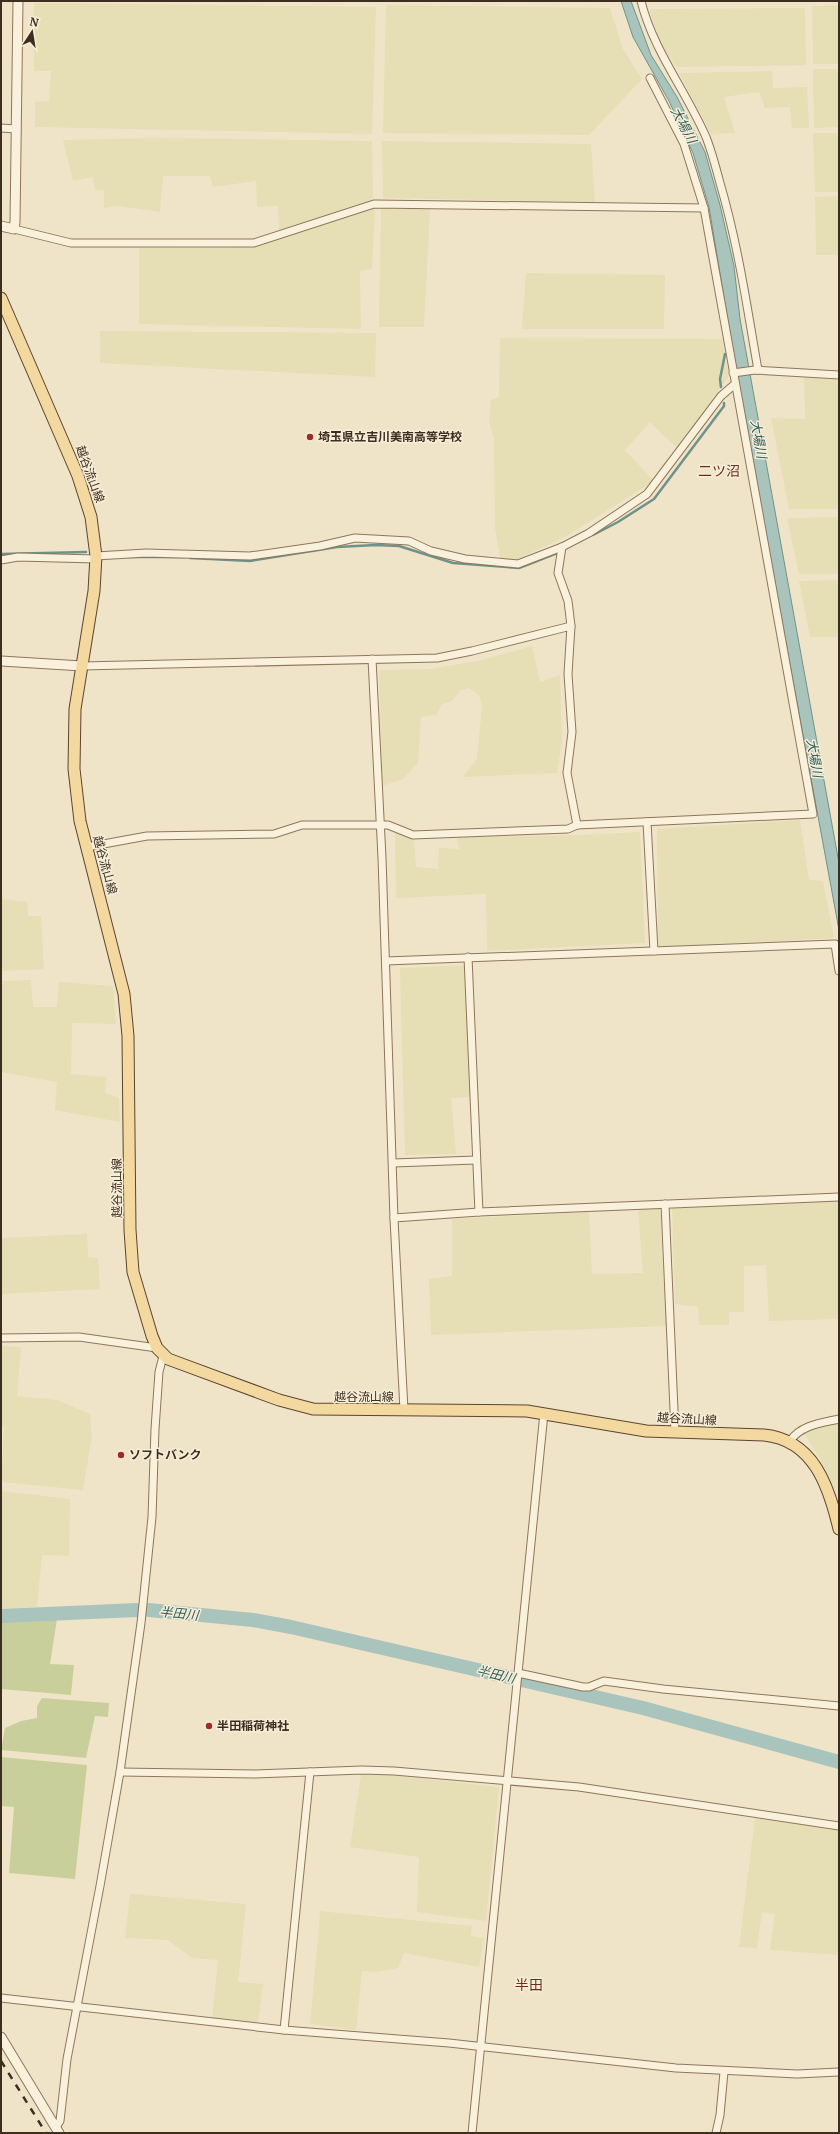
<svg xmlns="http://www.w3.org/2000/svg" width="840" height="2134" viewBox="0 0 840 2134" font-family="Merriweather,'Noto Sans JP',serif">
<rect width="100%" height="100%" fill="#f0e4c8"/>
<g fill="#e6deb5">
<path d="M34,3L376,7L372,134L35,127V102L49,101L51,71H34Z"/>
<path d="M386,5L610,8L623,49L642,79L589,135L383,133Z"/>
<path d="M839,5V64H813L812,6Z"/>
<path d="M805,8L806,65L676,67L661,44L649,9Z"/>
<path d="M813,69H839V127L814,128Z"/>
<path d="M772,71L773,88L807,87L809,128H792L790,107L765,108L759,92L724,97L735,133L711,134L679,73Z"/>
<path d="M839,133V192H815L813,133Z"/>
<path d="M162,138L372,141L373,199L279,231L278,206L257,207L256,181L213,187L210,176H163L160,212L118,206L104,208V190H95L93,177L73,181L63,140Z"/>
<path d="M382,141L591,144L595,202L383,198Z"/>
<path d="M839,196V255H816L815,197Z"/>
<path d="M375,208L372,269L360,271L361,329L139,324V248L257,247Z"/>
<path d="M381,208L430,209L424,327H379Z"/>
<path d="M526,273L665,275L664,329H522Z"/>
<path d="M100,331L376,333L375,377L100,363Z"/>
<path d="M500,338L722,339L728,371V378L677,448L650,422L625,450L654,481L565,537L516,560L500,558L495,528L494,440L489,420L491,400L499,397Z"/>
<path d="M804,377L839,380V509H789L771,418L805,419Z"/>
<path d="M839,517V574H799L787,518Z"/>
<path d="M839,580V637H810L799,581Z"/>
<path d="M532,646L540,682L560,675L562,741L557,773L463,777L477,759L482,707L479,695L469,688L461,690L452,701L442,704L436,715L421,717L418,762L403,779L382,786L379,670L429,669L478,661Z"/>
<path d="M800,820L809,880L823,881L834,938L658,947L657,829Z"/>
<path d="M395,831L414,840L416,867L438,869L439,848L459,849L457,837L582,835L640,832L645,943L487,951L486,894L396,898Z"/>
<path d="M1,899L27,902L28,916H41L44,969L1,971Z"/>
<path d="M471,965L476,1096L451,1098L456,1154L405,1155L400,968Z"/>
<path d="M31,980L33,1007H57L59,982L113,986L116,1024L72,1023L71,1074L106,1077L105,1093L119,1098L120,1122L55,1110L57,1082L1,1072V981Z"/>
<path d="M839,1201V1319L769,1321L766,1265L744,1266V1312H729V1325H699L698,1307L675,1304L672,1208Z"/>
<path d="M660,1208L666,1326L431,1335L429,1279L452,1276V1219L589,1212L592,1274L643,1273L638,1209Z"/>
<path d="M87,1234L88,1257L98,1258L100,1289L1,1294V1238Z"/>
<path d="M1,1346L21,1347L17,1396L57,1400L90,1414L92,1436L83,1490L1,1482L4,1427H1Z"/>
<path d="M839,1422V1499L819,1457L804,1433L824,1425Z"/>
<path d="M1,1491L70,1499L69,1556L42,1555L37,1607L1,1609Z"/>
<path d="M361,1775H388L499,1787L486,1921L417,1912L419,1857L350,1847Z"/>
<path d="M755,1818L839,1830V1955L770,1950L775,1914L762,1912L757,1948L739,1947Z"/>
<path d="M130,1894L246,1904L238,1982L263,1984L258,2023L212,2018L218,1960L192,1958L168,1940L125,1938Z"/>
<path d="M319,1911L472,1926L471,1936L484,1938L479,1967L404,1953L398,1968L376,1972L362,1971L356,2030L310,2024L320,1916Z"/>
</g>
<g fill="#c9cf9b">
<path d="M57,1619L50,1664L74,1665L71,1695L1,1689V1621Z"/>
<path d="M42,1698L109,1703L108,1717L95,1716L86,1758L1,1750L5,1728L21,1721L37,1718V1706Z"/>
<path d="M1,1757L87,1765L75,1879L9,1873L14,1807L1,1806Z"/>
</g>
<path fill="#a9c4bc" stroke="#6f938a" d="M621,1H631L651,55L677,97L705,152L720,205L734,266L740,319L839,863V930L739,388L709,207L693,153L669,101L633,37Z"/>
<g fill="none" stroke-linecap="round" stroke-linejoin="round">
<g stroke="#6f938a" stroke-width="2.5">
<path d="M721,387L720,379L725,354"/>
<path d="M593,535L618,522L654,499L724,406V403"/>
<path d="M1,554L86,552"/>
<path d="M128,557H183"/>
<path d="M190,558L250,561L337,547L376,545L399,546L453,563L519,568L560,552"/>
</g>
<g stroke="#a9c4bc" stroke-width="14">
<path d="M149,1610L253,1620L291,1627L643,1708L839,1762"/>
<path d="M1,1616L137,1610"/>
</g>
<g stroke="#8d765c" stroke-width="9">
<g id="minor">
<path d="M641,1C653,50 686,91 706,137C712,152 716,168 720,183C738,244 747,307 758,370"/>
<path d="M1,128L16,129"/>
<path d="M14,229L71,243H254L374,204L704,208"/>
<path d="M733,373L755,370L839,375"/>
<path d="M562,547L558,573L568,601L571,626"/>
<path d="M96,556L146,553L250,556L320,546L355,538L409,541L431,551L465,559L518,564L562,547L589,533L647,494L721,396L735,384"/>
<path d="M1,560L18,557L96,559"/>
<path d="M372,659L382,858L394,1219L404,1410"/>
<path d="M82,666L437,658L472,651L571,626L568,674L572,732L567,773L577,825"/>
<path d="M647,822L654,951"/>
<path d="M87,847L147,836L274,834L302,825H388L413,835L568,829L577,825L813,814L704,208L684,144L650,78"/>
<path d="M468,957L479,1212"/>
<path d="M386,961L835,944L839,971"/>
<path d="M393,1163L476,1160"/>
<path d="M665,1204L675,1433"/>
<path d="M394,1218L479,1212L839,1197"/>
<path d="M1,1338L79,1337L157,1348"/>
<path d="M790,1441C801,1425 821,1423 839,1419"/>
<path d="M518,1673L583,1687H589L604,1681L663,1689L839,1706"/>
<path d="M120,1772L255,1774L362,1770L394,1771L579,1787L839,1826"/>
<path d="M1,1998L284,2030L449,2043L676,2068L797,2074L839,2072"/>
<path d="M284,2030L310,1772"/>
<path d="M56,2127L60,2121L67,2059L100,1886L120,1772L141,1623L152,1517L155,1429L159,1372L163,1356"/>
<path d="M472,2133L544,1413"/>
<path d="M716,2133L720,2115L724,2072"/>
</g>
</g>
<g stroke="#8d765c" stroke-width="11">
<g id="tertiary">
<path d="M1,226L14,229L15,222L18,1"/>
<path d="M1,661L82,666"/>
<path d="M1,2037L59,2133"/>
</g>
</g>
<g stroke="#5b4430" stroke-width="13">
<path id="primary" d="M1,298L78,476L91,517L96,556L94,591L75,709L74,769L80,821L124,994L128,1036L130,1230L133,1272L152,1336L157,1348L168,1359L279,1400L313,1409L527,1411L646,1431L764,1435C814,1440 829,1487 839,1529"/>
</g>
<use href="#minor" stroke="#faf1dc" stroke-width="7"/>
<use href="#tertiary" stroke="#faf1dc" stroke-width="9"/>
<use href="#primary" stroke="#f3d9a0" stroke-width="11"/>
<path stroke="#3d2e20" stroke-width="2.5" stroke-dasharray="7 7" stroke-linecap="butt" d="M1,2061L46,2133"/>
</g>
<g fill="#9e2a2b" stroke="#f7eed8" stroke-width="1.5">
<circle cx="310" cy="437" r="4"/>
<circle cx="121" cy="1455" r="4"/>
<circle cx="209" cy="1726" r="4"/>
</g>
<g text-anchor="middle" stroke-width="3" stroke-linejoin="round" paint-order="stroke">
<g font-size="12" font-weight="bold" fill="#3d2e20" stroke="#f7eed8" text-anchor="start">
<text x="318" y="441">埼玉県立吉川美南高等学校</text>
<text x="129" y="1459">ソフトバンク</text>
<text x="217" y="1730">半田稲荷神社</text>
</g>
<g font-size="12" fill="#3d2e20" stroke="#f7eed8">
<text transform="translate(90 474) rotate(70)" y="4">越谷流山線</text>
<text transform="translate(105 865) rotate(75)" y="4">越谷流山線</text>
<text transform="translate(117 1188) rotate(-90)" y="4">越谷流山線</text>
<text x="364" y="1401">越谷流山線</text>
<text transform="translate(687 1419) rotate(3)" y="4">越谷流山線</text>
</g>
<g font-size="13" font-style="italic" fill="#2f5d5a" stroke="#f7eed8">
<text transform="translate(684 125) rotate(62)" y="5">大場川</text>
<text transform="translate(759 439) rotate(80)" y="5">大場川</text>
<text transform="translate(815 758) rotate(80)" y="5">大場川</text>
<text transform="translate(179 1613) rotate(6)" y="5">半田川</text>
<text transform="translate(496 1674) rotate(13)" y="5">半田川</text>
</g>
<g font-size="14" fill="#6b2e1e" stroke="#f7eed8">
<text x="719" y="476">二ツ沼</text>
<text x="529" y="1990">半田</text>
</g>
</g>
<rect width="840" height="2134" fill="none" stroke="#3d2e20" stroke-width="4"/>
<g transform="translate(32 32) rotate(12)" stroke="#f7eed8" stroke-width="3" paint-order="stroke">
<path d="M0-3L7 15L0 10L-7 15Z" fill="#3d2e20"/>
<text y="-6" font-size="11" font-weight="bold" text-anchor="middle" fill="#3d2e20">N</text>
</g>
</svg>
